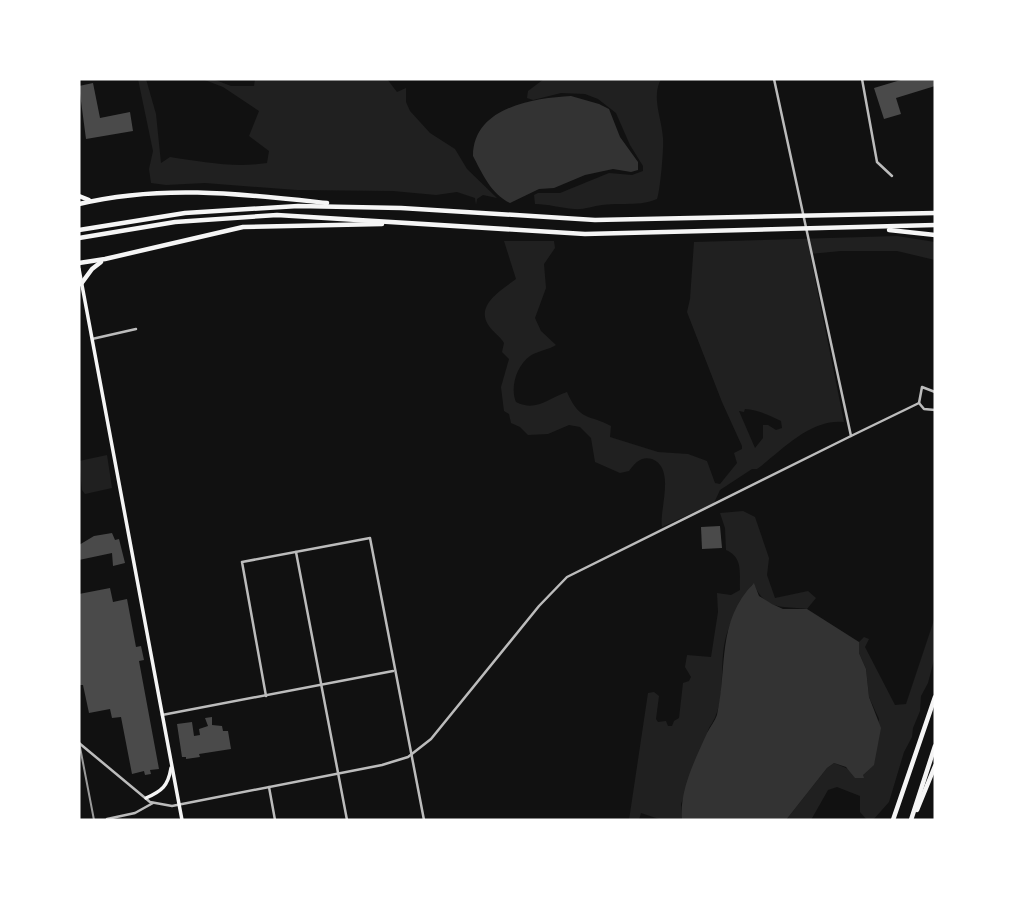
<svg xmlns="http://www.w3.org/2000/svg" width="1014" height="899" viewBox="0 0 1014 899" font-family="'Open Sans',sans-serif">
<rect width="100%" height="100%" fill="#111"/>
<g fill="#202020" fill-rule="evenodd">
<path d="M138,79H146L156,114L161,163L170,157C203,162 234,168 267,163L269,151L249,136L259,111L223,87L202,79H213L231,86H254L255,79H387L397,92L406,88V102L410,111L430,133L455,149L467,169L497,198L483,195L477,199L476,205L475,198L457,192L436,195L393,191L297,190L205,183L166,185L151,183L149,169L153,151Z"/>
<path d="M544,79H661C651,97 662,119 663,138C664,148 660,192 657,199C638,207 621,202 602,205C593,206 583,210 574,209C561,208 548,204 535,204L534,195L538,193H560L609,173L632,175L643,171V166L630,145L616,113L598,99L585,94L561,93L533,100L527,98L528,91Z"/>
<path d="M897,236L935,242V260L897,251H841L810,254L844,422C809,419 783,450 757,469H752L720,490L714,503L662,527C659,509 676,468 652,459C641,456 635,463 629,471L620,473L595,462L591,438L580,427L569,425L548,434L528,435L520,427L511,423L509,414L504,411L501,387L509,359L502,352L504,343C500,336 493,332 489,326C474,305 503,289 516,279L504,241H554L555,248L544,264L546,288L535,318L541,331L556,345C548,350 537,351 530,356C516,366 510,388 516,402C536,412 547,399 567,392C580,422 589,414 611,426L610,437L658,452L688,454L707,461L715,483L720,484L737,463L734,453L742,449V446L722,402L687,312L690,299L694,242ZM745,409C758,410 769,415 781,421L782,428L776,430L768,425H763V438L755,448L739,411L744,412Z"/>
<path d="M107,455L112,488L85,494L82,490L79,461Z"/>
<path d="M743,511L755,517L769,558L767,575L775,598L808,591L816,598L807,609C783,606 765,611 754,584L752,585C742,599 732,617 727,633C717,664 729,701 709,728L681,804L682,820H662L641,813L639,820H629L648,693L654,692L659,696L656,719L658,722L666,721L668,726H672L674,721L679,718L683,683L689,681L691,677L685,667L687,655L711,657L718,612L717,593L731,595L740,590C739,574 744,558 726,550L725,528L720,513Z"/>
<path d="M935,617V656L928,683L921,696L920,711L913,728L912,737L904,752L889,802L873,820H867L860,812V796L837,787L828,790L811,820H786L827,768L834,763L863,775L879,719L869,697L866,669L859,653V642L864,637L869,639L865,647L895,705L906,704Z"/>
</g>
<g fill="#333">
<path d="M571,96L599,104L609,109L620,137L638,162V170L631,172L613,169L585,175L554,188L539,189L510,203C491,194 482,173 473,156C473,107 534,98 571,96Z"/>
<path d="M754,583L759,596L772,604L783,609H807L859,642V653L866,669L869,697L881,728L874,765L863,775L864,778H855L846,767L834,763L827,768L786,820H682C679,791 695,760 707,733C710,727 715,721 717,715C728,666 716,622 754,583Z"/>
</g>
<g fill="#4a4a4a">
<path d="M904,79H935V86L896,98L901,114L884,119L874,88Z"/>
<path d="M93,83L100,118L130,112L133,131L86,139L79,86Z"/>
<path d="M720,526L722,548L702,549L701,527Z"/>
<path d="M112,533L115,540L119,539L125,563L113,566L112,553L79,560V545L94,536Z"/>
<path d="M110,588L113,602L127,599L136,647L141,646L144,660L139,661L159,769L150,770L151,774L145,775L144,771L132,774L121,717L112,718L110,709L89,713L83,685H79V594Z"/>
<path d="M212,717V725L222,726L223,731H228L231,749L199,754L200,757L186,759V757H182L177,724L192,722L194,736L200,735L199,729L208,726L205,718Z"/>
</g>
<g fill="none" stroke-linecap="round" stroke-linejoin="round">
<g stroke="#bcbcbc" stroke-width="2.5">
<path d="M862,79L877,162L892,176"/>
<path d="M92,339L136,329"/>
<path d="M919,403L922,387L935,392"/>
<path d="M851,436L919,403L924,409L935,410"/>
<path d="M296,552L347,820"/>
<path d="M266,696L242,562L370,538L424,820"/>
<path d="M162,715L393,671"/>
<path d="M269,787L275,820"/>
<path d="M107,819L135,813L153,803"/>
</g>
<path stroke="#bcbcbc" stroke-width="2.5" d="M79,743L150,802L172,806L382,765L408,757L431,739L539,606L567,577L851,436L774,79"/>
<g stroke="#f5f5f5" stroke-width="3.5">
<path d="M79,269L182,820"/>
<path d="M146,798C162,791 168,786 171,768"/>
</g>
<g stroke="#f5f5f5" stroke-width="4.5">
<path d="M79,196L89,200"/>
<path d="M79,204C162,184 243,194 327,203"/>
<path d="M79,230L185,213L298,206L401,208L595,220L935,213"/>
<path d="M889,230L935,235"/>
<path d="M79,238L175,222L277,215L585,234L935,225"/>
<path d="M79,263L105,259L243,227L382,224"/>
<path d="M81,284L92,269L101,262"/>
<path d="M917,810L935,766"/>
<path d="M893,820L935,697"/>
<path d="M911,820L935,746"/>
</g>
<path stroke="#9a9a9a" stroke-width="2" d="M79,742L94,820"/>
</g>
<rect width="1014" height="899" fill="none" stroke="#ffffff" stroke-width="161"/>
</svg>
